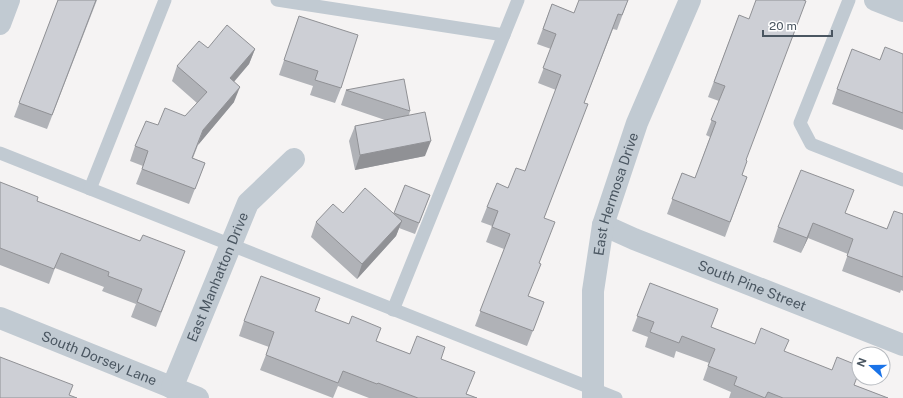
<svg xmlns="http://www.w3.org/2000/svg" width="903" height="398" viewBox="0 0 903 398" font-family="'Public Sans',sans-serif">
<rect width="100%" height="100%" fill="#f5f3f3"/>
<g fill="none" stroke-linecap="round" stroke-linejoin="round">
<g stroke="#c1cad2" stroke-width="13">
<path d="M277,0L504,35"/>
<path d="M849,0L800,123L811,144L903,180"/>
<path d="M0,153L616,398"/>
<path d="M90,189L165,0"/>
<path d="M393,310L518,0"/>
</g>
<g stroke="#c1cad2" stroke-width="22">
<path d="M875,0L903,11"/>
<path d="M0,24L9,0"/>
<path id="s1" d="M603,225L634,239L903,345"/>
<path id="s2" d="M0,318L198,398"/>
<path id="s3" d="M172,388L248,203L294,159"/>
<path id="s4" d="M593,398V291L603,225L637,123L690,0"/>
</g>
</g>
<g fill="#b0b2b7">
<path d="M58,0H97L47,129L14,117Z"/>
<path d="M628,0L617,30L613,29L584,103L582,119L544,218L549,237L539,263L528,296L544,302L527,346L475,326L504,249L486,242L492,226L481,222L487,207L525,171L556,90L538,83L551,49L537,44L552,4L574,13Z"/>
<path d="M739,15L746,160L742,175L747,177L725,237L667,214L682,173L695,178L710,137L706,135L719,101L708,97Z"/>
<path d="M299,16L341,88L335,103L310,95L313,86L279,75Z"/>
<path d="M208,48L255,49L249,64L234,82V102L198,145L193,158L205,163L189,204L136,184L143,166L130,161L135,146L158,125L185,116L197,103L172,81L177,66Z"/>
<path d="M903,54V130L832,104L837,89L880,60Z"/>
<path d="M346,90L410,111L409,115L425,156L355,170L349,141L355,126L385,120L341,105Z"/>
<path d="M0,182L37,201L140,241L185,251L156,327L131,317L136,304L102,291L104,287L55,268L49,284L0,265Z"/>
<path d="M430,195L415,234L399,228L396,236L357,279L311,237L316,222L394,214Z"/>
<path d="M845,213L887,229L903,214V291L901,290L900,293L842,271L848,254L808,238L801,253L773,242L778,227Z"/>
<path d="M650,283L711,327L755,344L784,352L854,385L888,398H729L731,392L703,380L709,363L676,351L674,358L645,347L648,337L632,331Z"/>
<path d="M315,311L376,341L410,354L441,359L467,394L477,398H369L338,386L333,398L260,370L269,347L239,336L244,321Z"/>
</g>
<g fill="#909195">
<path d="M255,49L249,64L224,93L230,78Z"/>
<path d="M240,87L234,102L198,145L203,130Z"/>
<path d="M431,141L425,156L355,170L360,155Z"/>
<path d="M402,221L396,236L357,279L362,264Z"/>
<path d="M813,223L808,238L801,253Z"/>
</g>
<g fill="#cdcfd5" stroke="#909195">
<path d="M58,0H96L52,115L19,103Z"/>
<path d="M579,0H628L622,15L618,14L584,103L588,104L544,218L555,222L539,263L541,264L528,296L544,302L533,331L480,311L510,234L492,227L498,211L487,207L497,183L508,188L516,168L525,171L561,75L543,68L556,34L543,29L552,4L574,13Z"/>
<path d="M756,0H803L806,1L746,160L747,161L742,175L747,177L730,222L672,199L682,173L695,178L716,122L711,120L725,86L714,82L739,15L749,19Z"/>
<path d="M299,16L358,35L341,88L315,80L318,71L284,60Z"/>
<path d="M227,25L255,49L230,78L240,87L203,130L192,158L205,163L195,189L142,169L148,151L135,146L146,121L158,125L165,108L185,116L207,92L177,66L199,41L208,48Z"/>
<path d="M885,47L903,54V113L837,89L852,49L880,60Z"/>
<path d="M404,79L410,111L346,90Z"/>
<path d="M425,112L431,141L360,155L355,126Z"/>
<path d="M801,170L854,190L845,213L887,229L894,211L903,214V277L847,256L853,239L813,223L807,238L778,227Z"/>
<path d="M0,182L38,197L37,201L140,241L143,235L185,251L161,312L137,302L142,289L108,276L109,272L61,253L54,269L0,248Z"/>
<path d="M405,185L430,195L419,223L394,213Z"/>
<path d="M365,188L402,221L362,264L316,222L333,204L343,213Z"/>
<path d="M261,276L320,298L315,311L349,324L352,316L381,328L376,341L410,354L417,336L445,347L441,359L475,372L466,394L477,398H418L378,383L377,384L343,371L338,383L266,355L274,332L244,321Z"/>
<path d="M650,283L718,309L711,327L755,344L761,328L789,340L784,351L832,370L837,357L859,366V372L854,385L888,398H783L768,392L765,398L734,385L737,377L708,366L715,349L682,336L679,343L650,332L654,322L637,316Z"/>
<path d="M0,357L73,385L69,395L77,398H0Z"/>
</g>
<g text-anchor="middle" stroke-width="3.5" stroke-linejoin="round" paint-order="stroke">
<g font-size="14" fill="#4a5661" stroke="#fff">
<text dy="5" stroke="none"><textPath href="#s4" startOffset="207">East Hermosa Drive</textPath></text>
<text dy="5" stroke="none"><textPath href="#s3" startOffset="120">East Manhatton Drive</textPath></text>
<text dy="5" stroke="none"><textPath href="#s1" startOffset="161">South Pine Street</textPath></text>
<text dy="5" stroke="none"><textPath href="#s2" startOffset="107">South Dorsey Lane</textPath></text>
</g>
</g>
<g transform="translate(871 366) rotate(291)"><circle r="19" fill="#ffffff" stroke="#b7bbc0"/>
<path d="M0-3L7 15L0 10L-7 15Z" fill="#1a73e8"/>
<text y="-6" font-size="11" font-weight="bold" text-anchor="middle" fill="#4a5661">N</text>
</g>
<path d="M763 30v6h69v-6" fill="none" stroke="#4a5661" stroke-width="2"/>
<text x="769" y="30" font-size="12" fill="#4a5661" stroke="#ffffff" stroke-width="3" paint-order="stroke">20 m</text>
</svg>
